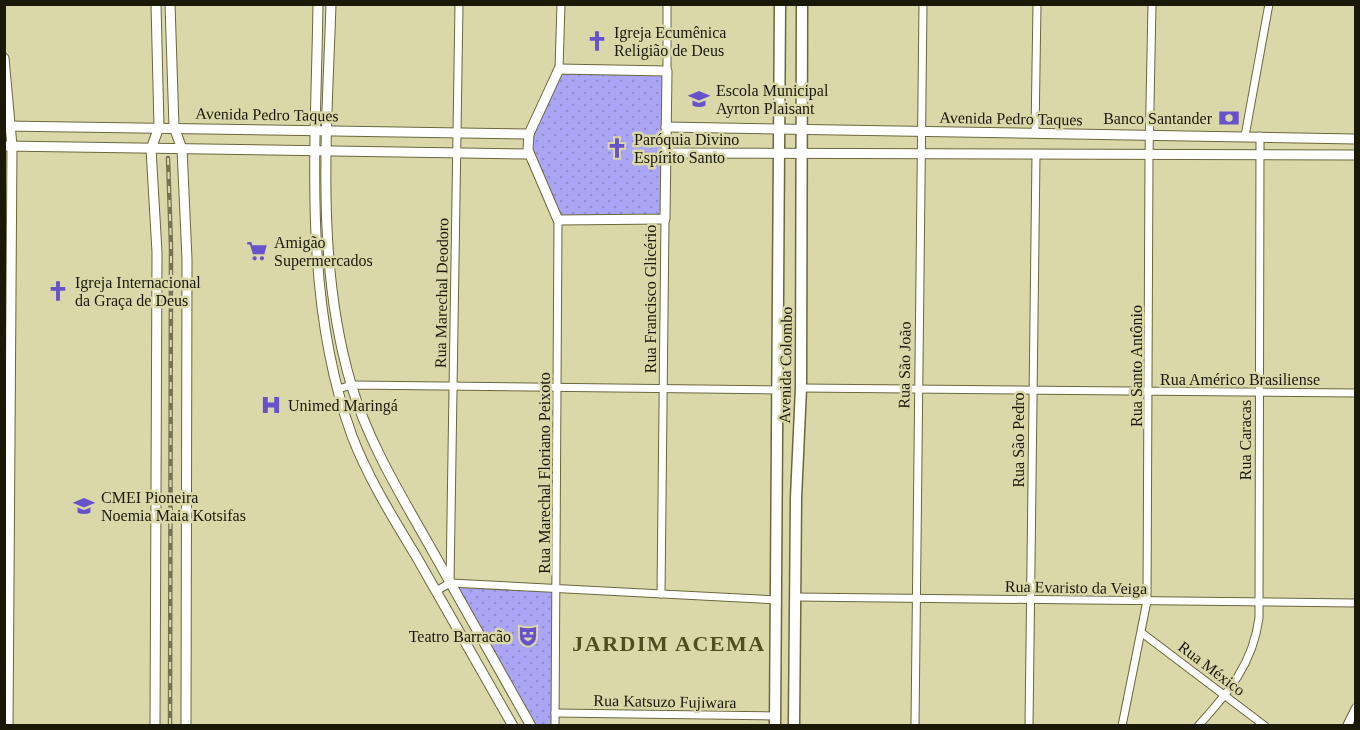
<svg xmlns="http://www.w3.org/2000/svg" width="1360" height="730" viewBox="0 0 1360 730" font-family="'Times New Roman',serif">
<defs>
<pattern id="grass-dots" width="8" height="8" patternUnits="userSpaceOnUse" patternTransform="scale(1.5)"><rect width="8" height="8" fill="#aba5f6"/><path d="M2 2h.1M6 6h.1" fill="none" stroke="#938dd1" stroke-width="1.8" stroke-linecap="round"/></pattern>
</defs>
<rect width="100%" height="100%" fill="#dad8a9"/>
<g fill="url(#grass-dots)">
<path d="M559,69L667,71L665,219L558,220L528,141Z"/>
<path d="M450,583L557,588L554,725H531Z"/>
</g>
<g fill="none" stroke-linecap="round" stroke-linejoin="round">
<g stroke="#6a683c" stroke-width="9">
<g id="minor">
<path d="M559,69L561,4"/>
<path d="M667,71V4"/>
<path d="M1035,133L1037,4"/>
<path d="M1245,136L1269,4"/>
<path d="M801,388L1356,393"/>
<path d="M338,389L352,385L778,390"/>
<path d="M450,583L459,4"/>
<path d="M450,583L777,600"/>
<path d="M436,591L450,583"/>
<path d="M661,594L665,219"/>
<path d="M796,597L1356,603"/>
<path d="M1142,633L1265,726"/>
<path d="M555,713L775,716"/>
<path d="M555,726L558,220"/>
<path d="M915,726L923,4"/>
<path d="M1029,726L1036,155"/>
<path d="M1122,726L1147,601L1149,155L1152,4"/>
<path d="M1198,726C1228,693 1253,664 1259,618L1260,136"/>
</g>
</g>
<g stroke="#6a683c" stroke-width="10">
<path id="tertiary" d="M1347,726L1356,708"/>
</g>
<g stroke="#6a683c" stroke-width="11">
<g id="secondary">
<path d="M170,4L174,127L182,149L187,259L186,726"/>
<path d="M318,4C316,149 302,298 352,436C368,478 393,518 416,556C448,613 481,669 513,726"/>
<path d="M331,4C327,130 315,262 351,384C368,441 399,492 428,543C462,604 497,665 531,726"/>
<path d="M4,58L12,146L8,726"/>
<path d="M559,69L667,71L665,219L558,220L528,150L529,134Z"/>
<path d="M4,126L529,134"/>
<path d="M666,127L1356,139"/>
<path d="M4,146L528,154"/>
<path d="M666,153L1356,155"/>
<path d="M155,726L157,252L151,149L159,127L156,4"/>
</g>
</g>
<g stroke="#6a683c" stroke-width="13">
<g id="primary">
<path d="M775,726L780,4"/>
<path d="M794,726L796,498L801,388L802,4"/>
</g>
</g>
<use href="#minor" stroke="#fff" stroke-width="7"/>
<use href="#tertiary" stroke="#fff" stroke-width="8"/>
<use href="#secondary" stroke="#fff" stroke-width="9"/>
<use href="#primary" stroke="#fff" stroke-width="10"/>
<g stroke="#757354" stroke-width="4.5">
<path id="rail" d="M168,158L171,247L170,726"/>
</g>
<use href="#rail" stroke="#dad8a9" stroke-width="2" stroke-dasharray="7" stroke-linecap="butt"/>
</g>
<defs>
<g id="church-bare" transform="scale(1.62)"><path d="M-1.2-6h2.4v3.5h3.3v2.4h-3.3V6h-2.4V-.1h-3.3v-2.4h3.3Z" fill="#6752cb" stroke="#dad8a9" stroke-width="2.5" paint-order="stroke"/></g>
<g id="school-bare" transform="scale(1.62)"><path d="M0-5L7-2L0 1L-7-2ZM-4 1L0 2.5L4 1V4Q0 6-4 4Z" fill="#6752cb" stroke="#dad8a9" stroke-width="2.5" paint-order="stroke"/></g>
<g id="bank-bare" transform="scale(1.62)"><path d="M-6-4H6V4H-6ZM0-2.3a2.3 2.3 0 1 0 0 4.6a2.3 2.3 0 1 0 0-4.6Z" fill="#6752cb" stroke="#dad8a9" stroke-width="2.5" paint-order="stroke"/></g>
<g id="supermarket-bare" transform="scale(1.62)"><path d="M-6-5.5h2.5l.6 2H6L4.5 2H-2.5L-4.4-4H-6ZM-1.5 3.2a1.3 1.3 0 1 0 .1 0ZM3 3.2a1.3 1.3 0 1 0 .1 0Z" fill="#6752cb" stroke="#dad8a9" stroke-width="2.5" paint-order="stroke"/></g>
<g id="hospital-bare" transform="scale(1.62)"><path d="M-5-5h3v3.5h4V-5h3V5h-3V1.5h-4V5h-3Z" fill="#6752cb" stroke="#dad8a9" stroke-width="2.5" paint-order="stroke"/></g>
<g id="theatre-bare" transform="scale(1.62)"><path d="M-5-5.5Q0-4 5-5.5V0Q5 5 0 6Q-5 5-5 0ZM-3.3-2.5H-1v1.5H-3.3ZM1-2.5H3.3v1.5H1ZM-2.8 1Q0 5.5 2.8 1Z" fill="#6752cb" stroke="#dad8a9" stroke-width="2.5" paint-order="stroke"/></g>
</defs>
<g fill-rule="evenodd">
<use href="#church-bare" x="597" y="41"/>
<use href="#school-bare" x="699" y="99"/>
<use href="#bank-bare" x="1229" y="118"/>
<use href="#church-bare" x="617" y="148"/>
<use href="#supermarket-bare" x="257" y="251"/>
<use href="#church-bare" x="58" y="291"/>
<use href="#hospital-bare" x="271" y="405"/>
<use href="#school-bare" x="84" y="506"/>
<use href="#theatre-bare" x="528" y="636"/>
</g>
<g text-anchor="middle" stroke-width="5" stroke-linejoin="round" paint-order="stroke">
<g font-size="16" fill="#1a1908" stroke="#dad8a9" text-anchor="start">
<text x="614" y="38">Igreja Ecumênica<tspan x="614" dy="18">Religião de Deus</tspan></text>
<text x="716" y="96">Escola Municipal<tspan x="716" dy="18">Ayrton Plaisant</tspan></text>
<text x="1212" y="124" text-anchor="end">Banco Santander</text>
<text x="634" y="145">Paróquia Divino<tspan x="634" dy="18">Espírito Santo</tspan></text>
<text x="274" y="248">Amigão<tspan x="274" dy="18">Supermercados</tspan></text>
<text x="75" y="288">Igreja Internacional<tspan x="75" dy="18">da Graça de Deus</tspan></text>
<text x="288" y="411">Unimed Maringá</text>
<text x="101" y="503">CMEI Pioneira<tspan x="101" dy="18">Noemia Maia Kotsifas</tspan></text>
<text x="511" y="642" text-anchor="end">Teatro Barracão</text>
</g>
<g font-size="16" fill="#1a1908" stroke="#dad8a9">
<text transform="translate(267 114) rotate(1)" y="6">Avenida Pedro Taques</text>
<text transform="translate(1011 118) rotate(1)" y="6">Avenida Pedro Taques</text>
<text transform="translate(441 293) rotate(-89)" y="6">Rua Marechal Deodoro</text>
<text transform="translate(650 299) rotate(-90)" y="6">Rua Francisco Glicério</text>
<text transform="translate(785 365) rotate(-89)" y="6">Avenida Colombo</text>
<text transform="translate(904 365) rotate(-89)" y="6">Rua São João</text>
<text transform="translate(1136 366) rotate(-90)" y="6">Rua Santo Antônio</text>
<text x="1240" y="385">Rua Américo Brasiliense</text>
<text transform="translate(1018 440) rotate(-90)" y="6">Rua São Pedro</text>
<text transform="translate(1245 440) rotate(-90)" y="6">Rua Caracas</text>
<text transform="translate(544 473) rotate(-90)" y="6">Rua Marechal Floriano Peixoto</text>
<text transform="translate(1076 587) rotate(1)" y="6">Rua Evaristo da Veiga</text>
<text transform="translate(1212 668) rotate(37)" y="6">Rua México</text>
<text transform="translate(665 701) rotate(1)" y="6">Rua Katsuzo Fujiwara</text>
</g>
<g font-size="22" font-weight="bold" letter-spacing="1.5" fill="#4f4d22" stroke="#dad8a9">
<text x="669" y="651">JARDIM ACEMA</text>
</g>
</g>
<rect width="1360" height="730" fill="none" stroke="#1a1908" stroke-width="12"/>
</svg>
